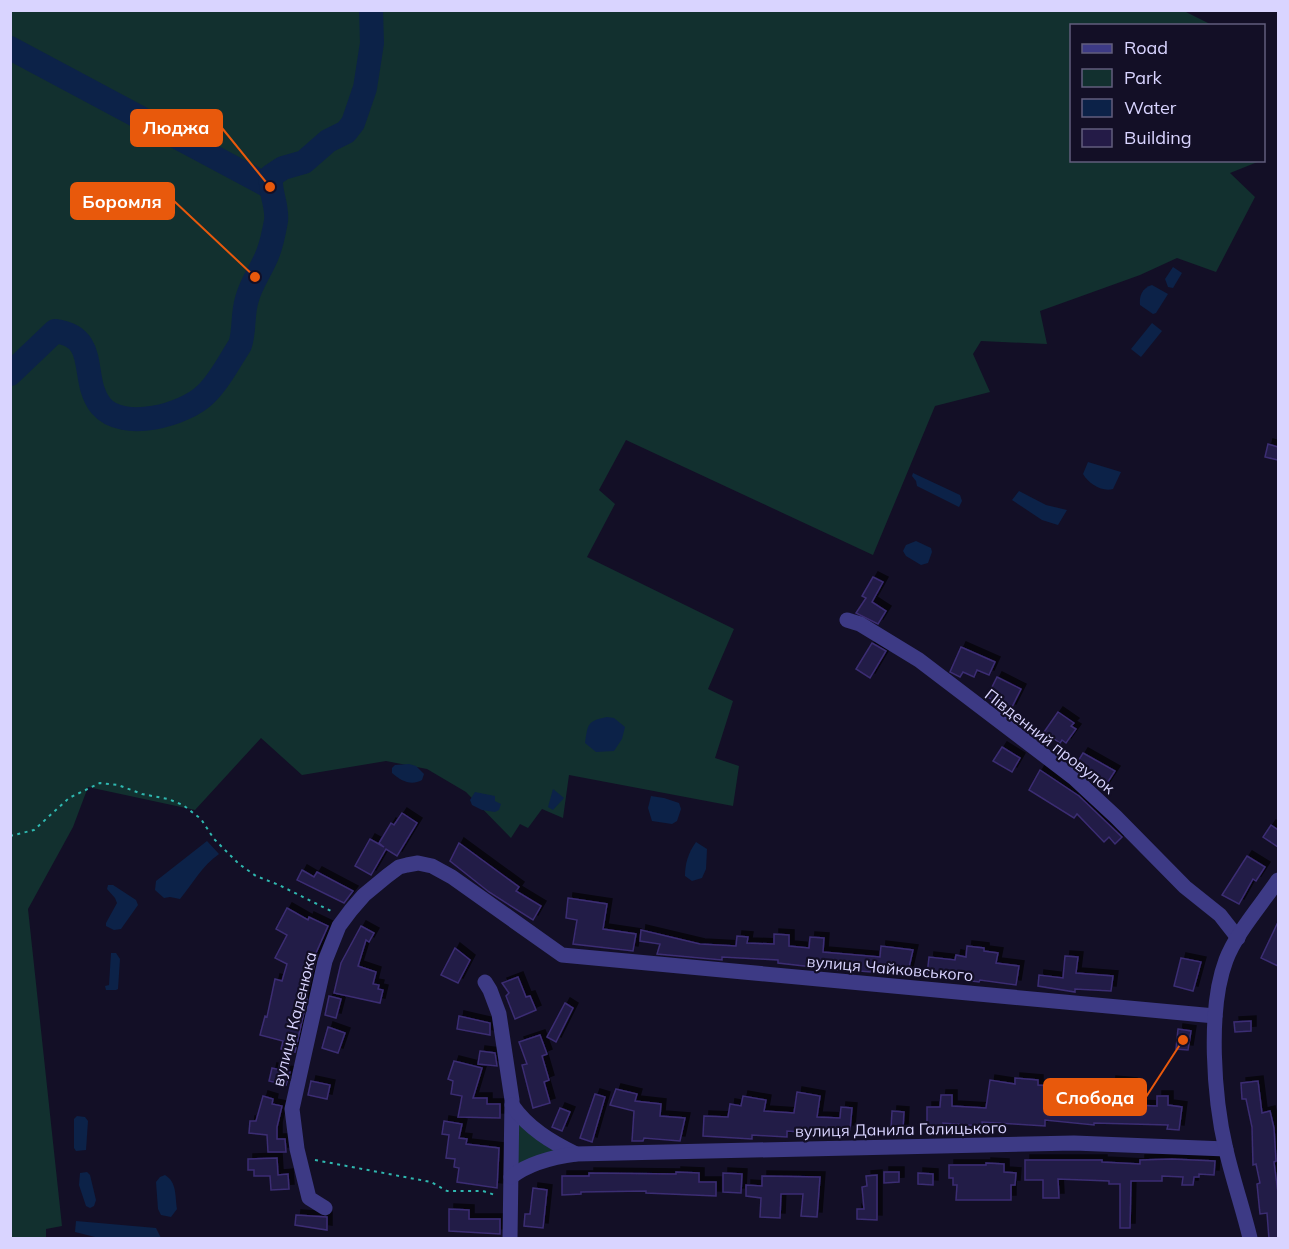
<svg xmlns="http://www.w3.org/2000/svg" width="1289" height="1249" viewBox="0 0 1289 1249" font-family="Mulish,sans-serif">
<defs>
<filter id="shadow"><feDropShadow dx="5" dy="-5" stdDeviation="0" flood-color="#0009"/></filter>
</defs>
<rect width="100%" height="100%" fill="#130f26"/>
<g fill="#12302f">
<path d="M10,11H1184L1212,25L1072,26V160L1260,161L1230,173L1255,197L1216,272L1177,258L1140,275L1040,311L1047,344L981,341L973,354L990,392L935,406L873,555L626,440L599,490L615,504L587,557L734,629L708,689L733,701L715,758L739,766L733,806L569,775L563,818L542,809L528,828L520,824L511,838L466,792L427,769L386,761L302,775L261,738L195,810L88,787L73,827L28,909L62,1226L46,1229V1238H11Z"/>
<path d="M512,1105L576,1154L511,1177Z"/>
</g>
<g fill="#0c2248">
<path d="M1173,267L1182,273L1173,288L1168,287L1165,279Z"/>
<path d="M1152,285L1168,294L1156,313L1153,314L1140,305C1139,296 1142,288 1152,285Z"/>
<path d="M1152,323L1162,331L1141,357L1131,349Z"/>
<path d="M1088,462L1121,472L1113,489C1102,492 1089,484 1083,474Z"/>
<path d="M913,473L960,495L962,501L959,507L917,486L916,481L912,476Z"/>
<path d="M1019,491L1046,505L1067,510L1058,525L1042,520L1012,500Z"/>
<path d="M916,541L931,548L932,552L928,563L921,565L906,556L903,551L906,545Z"/>
<path d="M607,717L614,718L625,727L622,739L614,751L596,752L585,743C588,724 587,721 607,717Z"/>
<path d="M409,764L416,766L424,774L422,780C411,786 401,781 392,773V768L395,765Z"/>
<path d="M553,789L564,798L553,810L548,807Z"/>
<path d="M475,792L495,796V801L501,804L499,810L495,812L482,810L472,805L470,800Z"/>
<path d="M651,796L664,798L679,803L681,809L677,821L672,824L652,821L648,808Z"/>
<path d="M207,841L219,854C202,866 193,883 180,899L170,897L164,898L155,890L156,881Z"/>
<path d="M696,842L707,849L706,869L702,878L692,881L685,876C685,864 688,853 696,842Z"/>
<path d="M108,885H113L136,900L138,905L121,929L114,930L106,926V923L117,903L115,898L107,889Z"/>
<path d="M111,953H116L120,959L118,989L116,990H106L105,986L109,985Z"/>
<path d="M77,1116L85,1117L88,1121L86,1150L76,1151L74,1148V1119Z"/>
<path d="M87,1172L90,1175L96,1200L94,1206L90,1208L86,1206L79,1185L80,1173Z"/>
<path d="M165,1175C177,1182 175,1196 177,1209L171,1217L161,1215L158,1209L156,1182L160,1177Z"/>
<path d="M76,1221L156,1228L161,1238H99L75,1232Z"/>
</g>
<g fill="none" stroke-linecap="round" stroke-linejoin="round">
<g stroke="#0c2248" stroke-width="24">
<path d="M10,48L270,187"/>
<path d="M10,374L55,331C101,337 79,379 101,406C123,432 185,415 206,394C220,381 230,360 240,345C245,330 242,315 247,299C251,283 262,269 268,253C272,243 274,232 276,221C278,205 269,192 271,176L283,168L304,162L328,141L346,132L353,123L365,88L372,43L371,10"/>
</g>
</g>
<g fill="#241b47" stroke="#3b2d73" stroke-width="1.5" filter="url(#shadow)">
<path d="M1268,444L1278,447V460L1265,457Z"/>
<path d="M873,577L883,582L872,602L886,611L878,624L856,613L866,598L862,596Z"/>
<path d="M872,643L886,651L870,678L856,669Z"/>
<path d="M961,647L995,662L989,675L977,670L974,677L963,672L960,677L950,672Z"/>
<path d="M997,677L1021,689L1011,709L987,697Z"/>
<path d="M1058,712L1074,723L1071,726L1076,729L1066,743L1062,740L1060,743L1044,732Z"/>
<path d="M1002,747L1020,758L1012,772L993,761Z"/>
<path d="M1083,753L1115,771L1104,788L1089,778L1075,766Z"/>
<path d="M1040,770L1079,796L1122,837L1115,844L1109,837L1104,842L1077,814L1074,818L1029,790Z"/>
<path d="M402,813L417,823L397,856L386,849L371,875L355,866L370,839L384,847L379,843L391,823L394,825Z"/>
<path d="M1271,825L1278,830V847L1263,837Z"/>
<path d="M459,843L519,887L516,891L541,906L533,920L489,892L450,861Z"/>
<path d="M1247,856L1265,867L1256,881L1253,879L1239,904L1222,895Z"/>
<path d="M302,870L314,877L317,872L353,891L344,903L297,880Z"/>
<path d="M568,898L607,904L603,929L636,934L633,951L573,944L577,920L566,918Z"/>
<path d="M287,908L308,920L309,917L328,926L312,962L315,963L305,998L307,999L295,1052L281,1049L283,1041L260,1035L265,1016L267,1017L275,979L282,981L287,964L275,958L287,935L276,929Z"/>
<path d="M1278,922V966L1261,958Z"/>
<path d="M361,926L374,933L369,942L366,940L358,966L376,972L373,984L379,985L378,989L383,990L380,1003L334,993L341,963Z"/>
<path d="M641,930L700,944L736,946L737,936L748,937L747,943L774,944V934L789,935V946L809,948L810,937L824,938L823,952L880,957L881,946L913,950L907,976L872,968L871,972L860,971L861,966L839,964V970L778,963V960L722,957V960L657,954L660,944L640,941Z"/>
<path d="M967,946L984,948V951L998,953L996,963L1019,966L1016,985L980,980L979,982L965,980L966,974L943,970V975L939,976L927,975L929,957L955,960L956,955L966,957Z"/>
<path d="M455,948L470,960L458,983L441,975Z"/>
<path d="M1065,956L1078,957L1076,973L1113,976L1111,991L1075,989V992L1038,986L1039,975L1063,978Z"/>
<path d="M1181,958L1201,962L1193,991L1174,986Z"/>
<path d="M518,977L526,997L530,996L536,1010L515,1019L506,996L509,993L502,983Z"/>
<path d="M329,996L341,999L336,1018L325,1015Z"/>
<path d="M565,1003L573,1008L556,1042L547,1037Z"/>
<path d="M459,1016L490,1023V1035L457,1029Z"/>
<path d="M1251,1021V1031L1235,1032L1234,1022Z"/>
<path d="M328,1027L345,1033L338,1053L322,1048Z"/>
<path d="M1178,1029L1191,1031L1188,1050L1176,1049Z"/>
<path d="M540,1035L547,1054L542,1056L549,1080L544,1082L550,1103L533,1108L522,1065L527,1064L519,1042Z"/>
<path d="M480,1051L495,1053L497,1066L478,1064Z"/>
<path d="M454,1061L482,1068L473,1098H487V1104H500V1118L458,1117L462,1096L451,1094L453,1081L448,1079Z"/>
<path d="M272,1068L290,1072L286,1085L269,1081Z"/>
<path d="M1015,1078L1038,1080V1085L1088,1089L1087,1102L1109,1103L1111,1081L1132,1083L1130,1105L1157,1106V1096H1168V1105L1182,1107L1179,1130L1167,1129L1168,1125L1094,1123V1125L1045,1120V1126L982,1122V1126L943,1123L944,1127H927V1107H940L941,1095H952V1106L986,1108L990,1080L1015,1084Z"/>
<path d="M311,1081L330,1085L327,1099L308,1095Z"/>
<path d="M1258,1081L1262,1113L1270,1111L1274,1128L1276,1161L1274,1162L1278,1193V1239H1269L1267,1213L1260,1214L1257,1184L1260,1183L1256,1164L1253,1165L1252,1127L1246,1099H1242L1241,1083Z"/>
<path d="M616,1089L637,1094L635,1101L661,1104L660,1116L685,1118L680,1141L644,1138L643,1141H632L634,1111L610,1105Z"/>
<path d="M797,1092L820,1096L817,1117L840,1118L841,1107L852,1108L850,1130L830,1129V1134L787,1131V1137L752,1135V1139L703,1136L704,1116L728,1117L730,1104L741,1106L743,1096L766,1100L764,1111L794,1113Z"/>
<path d="M595,1094L605,1097L592,1142L580,1138Z"/>
<path d="M263,1096L273,1099L272,1104L282,1106L277,1127V1139H285L286,1152H268L267,1135L249,1133L250,1121H256Z"/>
<path d="M560,1108L570,1112L562,1131L552,1127Z"/>
<path d="M892,1111L904,1112L903,1129H891Z"/>
<path d="M444,1121L462,1124L459,1138L467,1139L466,1144L499,1148L497,1188L457,1182L459,1168L454,1167L455,1159L446,1158L449,1135L442,1134Z"/>
<path d="M277,1158L278,1175L288,1174L289,1189L271,1190L270,1176H254V1170H248V1159Z"/>
<path d="M1172,1159L1215,1161L1214,1175L1199,1174V1177H1194L1193,1185H1182L1183,1177L1162,1176V1181H1131L1130,1228H1120V1184H1109V1181L1058,1179L1059,1198H1043V1180H1025V1160H1102V1162L1140,1164V1160Z"/>
<path d="M986,1163L1004,1164V1172L1016,1173L1015,1185H1011V1200H956L957,1185H953V1178H949V1165H986Z"/>
<path d="M676,1172L699,1173V1182H716V1196L646,1193V1191L581,1192V1194L562,1195V1176H589V1173L676,1174Z"/>
<path d="M884,1172H899V1182L884,1183Z"/>
<path d="M723,1173L742,1174L741,1193L723,1192Z"/>
<path d="M918,1173L933,1174V1185L918,1184Z"/>
<path d="M877,1175V1220L857,1219V1209H864L862,1187L867,1186L866,1176Z"/>
<path d="M762,1176L820,1177L817,1217L801,1216L803,1194H781L780,1218L760,1217L761,1198L746,1196V1185L762,1186Z"/>
<path d="M533,1188L547,1190L543,1228L524,1226L525,1214H530Z"/>
<path d="M449,1209L469,1210V1219H500V1234L449,1231Z"/>
<path d="M296,1215L327,1217V1230L295,1225Z"/>
</g>
<g fill="none" stroke-linecap="round" stroke-linejoin="round">
<g stroke="#2fb8b0" stroke-width="2" stroke-dasharray="3 4.5" stroke-linecap="butt">
<path d="M10,836L34,830L69,798L100,783L118,785L142,794L168,799L183,805L201,819L214,839L239,864L256,876L279,885L331,911"/>
<path d="M315,1160L431,1182L447,1191H483L495,1195"/>
</g>
<g stroke="#3d3a85" stroke-width="15">
<path d="M847,620L860,624L919,660L1074,778L1116,817L1185,887L1220,915L1238,938"/>
<path d="M485,982L490,990L499,1014L512,1100L510,1238"/>
<path d="M512,1105C528,1128 551,1142 576,1154"/>
<path d="M511,1177C529,1163 553,1157 576,1154L1074,1143L1226,1149"/>
<path d="M325,1208L309,1198L297,1149L292,1109L325,961L339,926L351,910L364,895L387,876L399,867L407,865L418,863L432,866L452,877L562,955L1215,1016"/>
<path d="M1250,1238C1243,1209 1233,1180 1226,1150C1214,1099 1207,1010 1226,960C1236,933 1262,904 1278,880"/>
</g>
</g>
<g text-anchor="middle" stroke-width="4.5" stroke-linejoin="round" paint-order="stroke">
<g font-size="16" fill="#d9d4ff" stroke="#130f26">
<text transform="translate(1050 741) rotate(38)" y="6">Південний провулок</text>
<text transform="translate(890 968) rotate(5)" y="6">вулиця Чайковського</text>
<text transform="translate(294 1019) rotate(-76)" y="6">вулиця Каденюка</text>
<text transform="translate(901 1129) rotate(-1)" y="6">вулиця Данила Галицького</text>
</g>
</g>
<path fill="none" stroke="#e8590c" stroke-width="2" d="M270 187L222 128M255 277L174 201M1183 1040L1146 1097"/>
<g fill="#e8590c" stroke="#130f26" stroke-width="2">
<circle cx="270" cy="187" r="6"/>
<circle cx="255" cy="277" r="6"/>
<circle cx="1183" cy="1040" r="6"/>
</g>
<g fill="#e8590c" stroke="#e8590c" stroke-width="2">
<rect x="131" y="110" width="91" height="36" rx="6"/>
<rect x="71" y="183" width="103" height="36" rx="6"/>
<rect x="1044" y="1079" width="102" height="36" rx="6"/>
</g>
<g font-size="18" text-anchor="middle" font-weight="bold" fill="#fff">
<text x="176" y="134">Люджа</text>
<text x="122" y="208">Боромля</text>
<text x="1095" y="1104">Слобода</text>
</g>
<rect width="1289" height="1249" fill="none" stroke="#d9d4ff" stroke-width="24"/>
<rect x="1070" y="24" width="195" height="138" fill="#130f26" stroke="#625e7d" stroke-width="1.5"/>
<rect x="1082" y="44" width="30" height="9" fill="#3d3a85" stroke="#625e7d" stroke-width="1.5"/>
<text x="1124" y="54" font-size="18" fill="#d9d4ff">Road</text>
<rect x="1082" y="69" width="30" height="18" fill="#12302f" stroke="#625e7d" stroke-width="1.5"/>
<text x="1124" y="84" font-size="18" fill="#d9d4ff">Park</text>
<rect x="1082" y="99" width="30" height="18" fill="#0c2248" stroke="#625e7d" stroke-width="1.5"/>
<text x="1124" y="114" font-size="18" fill="#d9d4ff">Water</text>
<rect x="1082" y="129" width="30" height="18" fill="#241b47" stroke="#625e7d" stroke-width="1.5"/>
<text x="1124" y="144" font-size="18" fill="#d9d4ff">Building</text>
</svg>
